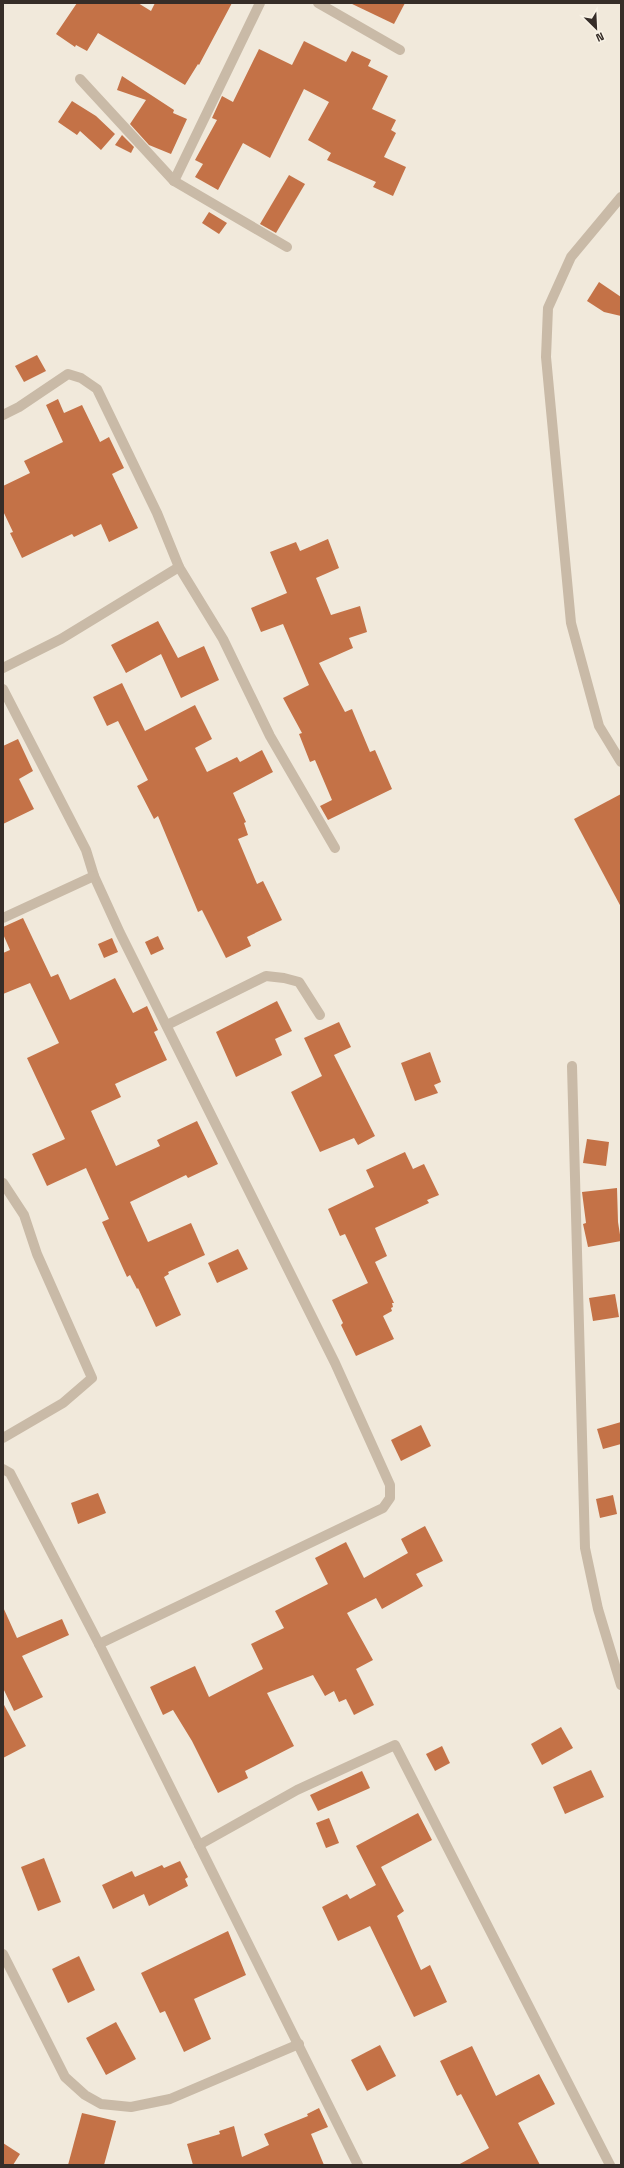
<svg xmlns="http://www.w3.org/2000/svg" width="624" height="2168" viewBox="0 0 624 2168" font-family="'Space Grotesk',sans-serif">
<rect width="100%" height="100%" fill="#f1e9db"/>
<g fill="#c47247">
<path d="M77,3H138L151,11L155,3H232L199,65L198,64L185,85L98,33L87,51L76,45L75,47L56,34Z"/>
<path d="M350,3H405L394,24Z"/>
<path d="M304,41L346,62L352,51L371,60L368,66L388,76L372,109L396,120L391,130L396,133L384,157L406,167L393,196L373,187L376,182L327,160L331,153L308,140L329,102L304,89L270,158L243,143L218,190L195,177L203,164L195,160L217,120L212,118L222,96L233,102L259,49L292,65Z"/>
<path d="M122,76L174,110L173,113L187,119L171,154L149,145L130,124L146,100L117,90Z"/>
<path d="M72,101L96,116L115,134L101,150L80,131L77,135L58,122Z"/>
<path d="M122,135L134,147L131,153L115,145Z"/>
<path d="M289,175L305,184L276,233L260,224Z"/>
<path d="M209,212L227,223L219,234L202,223Z"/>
<path d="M599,282L621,297V316L604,312L587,301Z"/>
<path d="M37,355L46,371L24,382L15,366Z"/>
<path d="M58,399L64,413L82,405L100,442L109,437L124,468L112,474L138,528L109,542L101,524L74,537L72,534L22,558L10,533L13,532L3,511V486L30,473L24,461L63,442L46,405Z"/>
<path d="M328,539L339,568L316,578L331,615L360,606L367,632L349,638L353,648L319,663L345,712L352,709L370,752L375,750L392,789L328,820L320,806L332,800L315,760L310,762L299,734L302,733L283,698L309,685L283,624L261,632L251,608L287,593L270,552L296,542L300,551Z"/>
<path d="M158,621L178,658L204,646L219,680L181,698L161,654L126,673L111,645Z"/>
<path d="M122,683L145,731L195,705L212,739L195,748L207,772L237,757L240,762L262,750L273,772L233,793L246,822L244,823L248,835L238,839L257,884L263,881L282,920L247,937L251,946L226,958L202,910L198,912L158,816L154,819L137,786L148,780L118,721L107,726L93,697Z"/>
<path d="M18,739L33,771L19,779L34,809L3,824V746Z"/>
<path d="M621,794V907L574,819Z"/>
<path d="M23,918L51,977L58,974L70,1000L115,978L133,1013L147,1006L158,1030L154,1032L167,1060L115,1084L121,1097L91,1111L116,1166L160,1146L157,1140L197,1121L218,1164L188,1178L186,1175L130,1202L148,1242L191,1223L205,1255L168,1272L169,1274L164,1277L181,1315L156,1327L138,1288L137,1289L130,1275L127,1277L102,1222L109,1219L86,1168L47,1186L32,1154L65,1139L27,1058L59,1043L30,983L3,994V953L10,950L3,934V927Z"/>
<path d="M158,936L164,949L151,955L145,942Z"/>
<path d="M112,938L118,952L104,958L98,944Z"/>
<path d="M277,1001L292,1031L275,1039L282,1055L236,1077L216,1032Z"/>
<path d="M339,1022L351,1047L334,1055L375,1136L358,1145L354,1138L320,1152L291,1092L322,1076L304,1038Z"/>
<path d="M430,1052L441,1082L434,1085L438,1093L415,1101L401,1063Z"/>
<path d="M587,1139L609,1142L606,1166L583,1163Z"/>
<path d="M405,1152L413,1169L424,1164L439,1195L427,1200L429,1203L375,1228L387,1256L375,1262L394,1303H392L393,1307L391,1308L392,1311L383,1316L394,1339L356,1356L341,1325L343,1323L332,1300L368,1283L345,1234L340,1236L328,1209L374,1187L366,1170Z"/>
<path d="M617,1188L618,1222L621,1241L588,1247L583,1224L586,1223L582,1192Z"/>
<path d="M238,1249L248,1269L217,1283L208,1263Z"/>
<path d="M615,1294L619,1317L593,1321L589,1298Z"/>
<path d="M621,1422V1444L603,1449L597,1429Z"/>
<path d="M421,1425L431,1446L401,1461L391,1440Z"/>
<path d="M98,1493L106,1513L78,1524L71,1503Z"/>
<path d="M613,1495L617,1514L600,1518L596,1499Z"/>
<path d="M425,1526L443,1561L416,1574L423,1586L382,1609L376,1598L347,1613L373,1660L356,1669L374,1705L354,1715L346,1699L339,1702L334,1691L325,1696L313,1675L267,1693L294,1746L245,1771L248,1778L218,1793L192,1741L173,1710L163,1715L150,1687L195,1666L209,1697L263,1669L251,1644L284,1628L275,1611L328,1584L315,1558L346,1542L364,1578L408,1553L401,1539Z"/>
<path d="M3,1607L17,1638L62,1619L69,1635L22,1656L43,1697L14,1711L3,1688Z"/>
<path d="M3,1703L26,1746L3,1758Z"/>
<path d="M561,1727L573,1748L542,1765L531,1744Z"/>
<path d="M442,1746L450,1763L435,1771L426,1754Z"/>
<path d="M591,1770L604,1797L565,1814L553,1787Z"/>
<path d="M362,1771L370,1788L318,1811L310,1795Z"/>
<path d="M418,1813L432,1840L381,1867L404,1911L397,1916L421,1970L430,1965L447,2002L414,2017L370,1926L338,1941L322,1907L347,1894L350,1899L376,1885L356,1846Z"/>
<path d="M329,1818L339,1843L326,1848L316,1823Z"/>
<path d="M44,1858L61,1902L38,1911L21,1867Z"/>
<path d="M180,1861L188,1877L185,1879L188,1886L149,1906L144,1894L113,1909L102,1885L132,1871L135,1877L162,1865L164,1868Z"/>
<path d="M228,1931L246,1975L194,1999L211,2039L184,2052L165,2011L160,2013L141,1973Z"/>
<path d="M79,1956L95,1990L68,2003L52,1969Z"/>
<path d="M116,2022L136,2059L106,2075L86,2038Z"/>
<path d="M380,2045L396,2076L367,2091L351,2060Z"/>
<path d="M472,2046L496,2096L539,2074L555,2104L518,2123L540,2165H458L489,2148L461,2094L457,2096L440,2061Z"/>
<path d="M319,2108L328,2127L311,2134L324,2165H193L187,2144L220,2134L219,2131L234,2126L242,2157L269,2145L264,2134L308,2116L307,2114Z"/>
<path d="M82,2113L116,2121L104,2165H68Z"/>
<path d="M3,2143L20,2154L13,2165H3Z"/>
</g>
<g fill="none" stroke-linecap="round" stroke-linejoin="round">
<g stroke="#c9baa7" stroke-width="10">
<path d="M318,3L400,50"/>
<path d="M80,79L174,181L287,247"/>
<path d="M174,181L260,3"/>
<path d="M621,197L571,257L548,308L546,357L571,623L599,726L621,762"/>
<path d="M3,415L19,407L68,374L81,378L97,389L157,513L179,567L223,639L270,736L335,848"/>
<path d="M3,668L61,639L179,567"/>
<path d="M3,689L86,850L94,876L120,933L335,1363L390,1485V1498L383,1508L99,1644"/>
<path d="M3,918L94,876"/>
<path d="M167,1025L266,976L284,978L299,982L320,1015"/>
<path d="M572,1066L585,1548L598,1609L621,1685"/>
<path d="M3,1183L24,1215L37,1254L92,1378L63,1403L3,1438"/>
<path d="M3,1469L10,1473L99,1644L358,2165"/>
<path d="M199,1845L297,1790L395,1745L610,2165"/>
<path d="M3,1954L65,2077L85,2095L101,2104L131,2107L170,2099L299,2044"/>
</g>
</g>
<rect width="624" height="2168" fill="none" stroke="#362d28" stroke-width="8"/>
<g transform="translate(596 28) rotate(156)" stroke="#f9f3e7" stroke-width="3" paint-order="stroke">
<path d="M0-3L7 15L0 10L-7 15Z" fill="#362d28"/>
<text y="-6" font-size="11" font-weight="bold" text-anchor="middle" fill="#362d28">N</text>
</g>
</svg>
